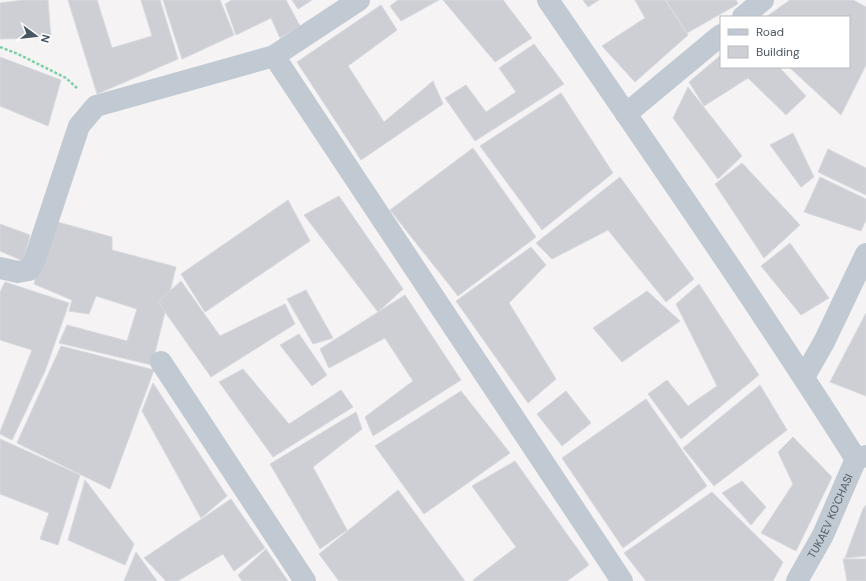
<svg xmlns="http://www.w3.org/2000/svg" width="866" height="581" viewBox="0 0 866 581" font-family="'DM Sans',sans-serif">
<rect width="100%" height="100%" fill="#f5f3f3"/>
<g fill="#cdcfd5" stroke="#d7d9de">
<path d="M23,0H48L51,38L0,39V3Z"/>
<path d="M68,0H97L112,48L152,36L141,0H160L178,59L97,94Z"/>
<path d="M163,0H220L234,35L182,59Z"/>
<path d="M232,0H286L300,26L280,38L271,18L236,35L225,4Z"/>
<path d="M292,0H312L298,9Z"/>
<path d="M398,0H439L401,21L390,6Z"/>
<path d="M443,0H503L532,38L495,62Z"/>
<path d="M583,0H599L588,7Z"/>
<path d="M635,0H665L688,35L635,82L602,46L645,18Z"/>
<path d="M666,0H736L738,4L687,33Z"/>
<path d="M790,0H853L866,7V65L841,115L789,67H849V17H766Z"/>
<path d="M381,5L397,30L348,66L384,122L433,81L443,104L361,160L297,62Z"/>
<path d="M534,44L564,84L475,141L445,98L466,85L486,112L516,92L499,68Z"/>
<path d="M721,55V67H779L806,96L786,115L748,78L704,106L689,82Z"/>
<path d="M0,57L61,80L48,126L0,106Z"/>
<path d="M688,87L742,156L718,179L673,118Z"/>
<path d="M561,93L613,173L542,230L480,146Z"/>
<path d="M793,133L814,177L801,187L770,145Z"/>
<path d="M473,148L536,237L458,296L390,210Z"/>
<path d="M828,149L866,168V195L818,172Z"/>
<path d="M742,163L800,225L764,258L715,184Z"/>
<path d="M620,177L694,279L666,302L608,230L552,259L536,243Z"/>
<path d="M820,177L866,199V220L861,231L804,212Z"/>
<path d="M339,196L403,289L378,312L304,215Z"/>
<path d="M288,200L310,241L205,312L181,274Z"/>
<path d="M50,220L112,237V250L176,267L152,365L59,343L67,325L127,341L137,309L96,296L89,314L69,311L72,300L34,284Z"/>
<path d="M0,224L30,235L23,261L0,251Z"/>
<path d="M790,243L829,298L801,315L761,266Z"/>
<path d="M531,247L546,265L509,303L556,379L528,403L456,301Z"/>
<path d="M181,281L220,336L285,304L295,324L211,377L158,302Z"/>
<path d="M5,282L69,303L45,371L12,440L0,434V432L32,350L0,340V292Z"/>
<path d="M699,284L759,375L681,439L648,394L667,380L688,406L717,386L676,304Z"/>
<path d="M306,290L333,338L313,344L287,299Z"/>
<path d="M647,291L680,321L622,362L593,328Z"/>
<path d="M405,295L461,380L373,436L365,417L413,381L385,338L329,368L320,349Z"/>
<path d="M866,313V396L830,382Z"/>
<path d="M299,334L327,375L312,386L280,345Z"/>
<path d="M61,346L154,370L110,489L17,443Z"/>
<path d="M243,369L289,424L341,390L353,407L273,457L219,382Z"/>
<path d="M153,383L227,496L201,518L142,411Z"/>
<path d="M760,385L787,430L714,486L683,448Z"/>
<path d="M461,391L510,453L424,514L375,446Z"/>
<path d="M566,391L591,423L562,446L537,414Z"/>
<path d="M646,399L707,486L623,548L562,458Z"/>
<path d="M356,412L362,429L313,467L347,530L320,549L270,464Z"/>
<path d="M793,437L832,477L796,551L761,533L793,484L778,452Z"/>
<path d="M0,439L80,475L58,545L40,539L49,513L0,494Z"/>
<path d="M515,461L589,565L567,581H474L473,580L516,547L472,486Z"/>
<path d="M85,480L134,544L125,565L68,540Z"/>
<path d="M742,481L766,507L751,525L722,493Z"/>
<path d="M398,490L465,581H339L319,554Z"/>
<path d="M712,492L783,562L773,581H646L624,553Z"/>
<path d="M231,499L265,548L234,571L223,554L178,581H166L144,558Z"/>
<path d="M866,505V556L845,558L863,509Z"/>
<path d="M266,549L288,581H242L238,575Z"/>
<path d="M136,552L157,581H124Z"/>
<path d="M843,559H866V581H847Z"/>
</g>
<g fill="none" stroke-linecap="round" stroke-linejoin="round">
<path stroke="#7ad0a6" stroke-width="2.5" stroke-dasharray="3 2" stroke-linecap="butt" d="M0,47L18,54L66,78L78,89"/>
<g stroke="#c1cad2" stroke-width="22">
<path d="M548,0C652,152 757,303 856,459"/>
<path d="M743,17L763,0"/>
<path d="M274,56L622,581"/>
<path d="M626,114L721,35"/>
<path d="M0,268L18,272L29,270L35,259L79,126L96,106L274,56L359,0"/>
<path d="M161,362L305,581"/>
<path d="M804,377L824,342L866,254"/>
<path id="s1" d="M797,581L823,535L856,459L866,456"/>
</g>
</g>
<g text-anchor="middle" stroke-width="3" stroke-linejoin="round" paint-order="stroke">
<g font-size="11" fill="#4a5661" stroke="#fff">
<text dy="4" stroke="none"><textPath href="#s1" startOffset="73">TUKAEV KO'CHASI</textPath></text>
</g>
</g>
<rect x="720" y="16" width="130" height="52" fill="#ffffff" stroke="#b7bbc0"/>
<rect x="728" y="29" width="20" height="6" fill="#c1cad2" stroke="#b7bbc0"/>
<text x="756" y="36" font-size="12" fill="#4a5661">Road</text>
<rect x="728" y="46" width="20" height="12" fill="#cdcfd5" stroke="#b7bbc0"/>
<text x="756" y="56" font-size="12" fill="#4a5661">Building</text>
<g transform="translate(36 36) rotate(105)" stroke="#ffffff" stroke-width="3" paint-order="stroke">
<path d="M0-3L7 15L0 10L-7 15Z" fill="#4a5661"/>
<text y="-6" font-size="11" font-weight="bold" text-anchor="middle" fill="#4a5661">N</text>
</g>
</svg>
